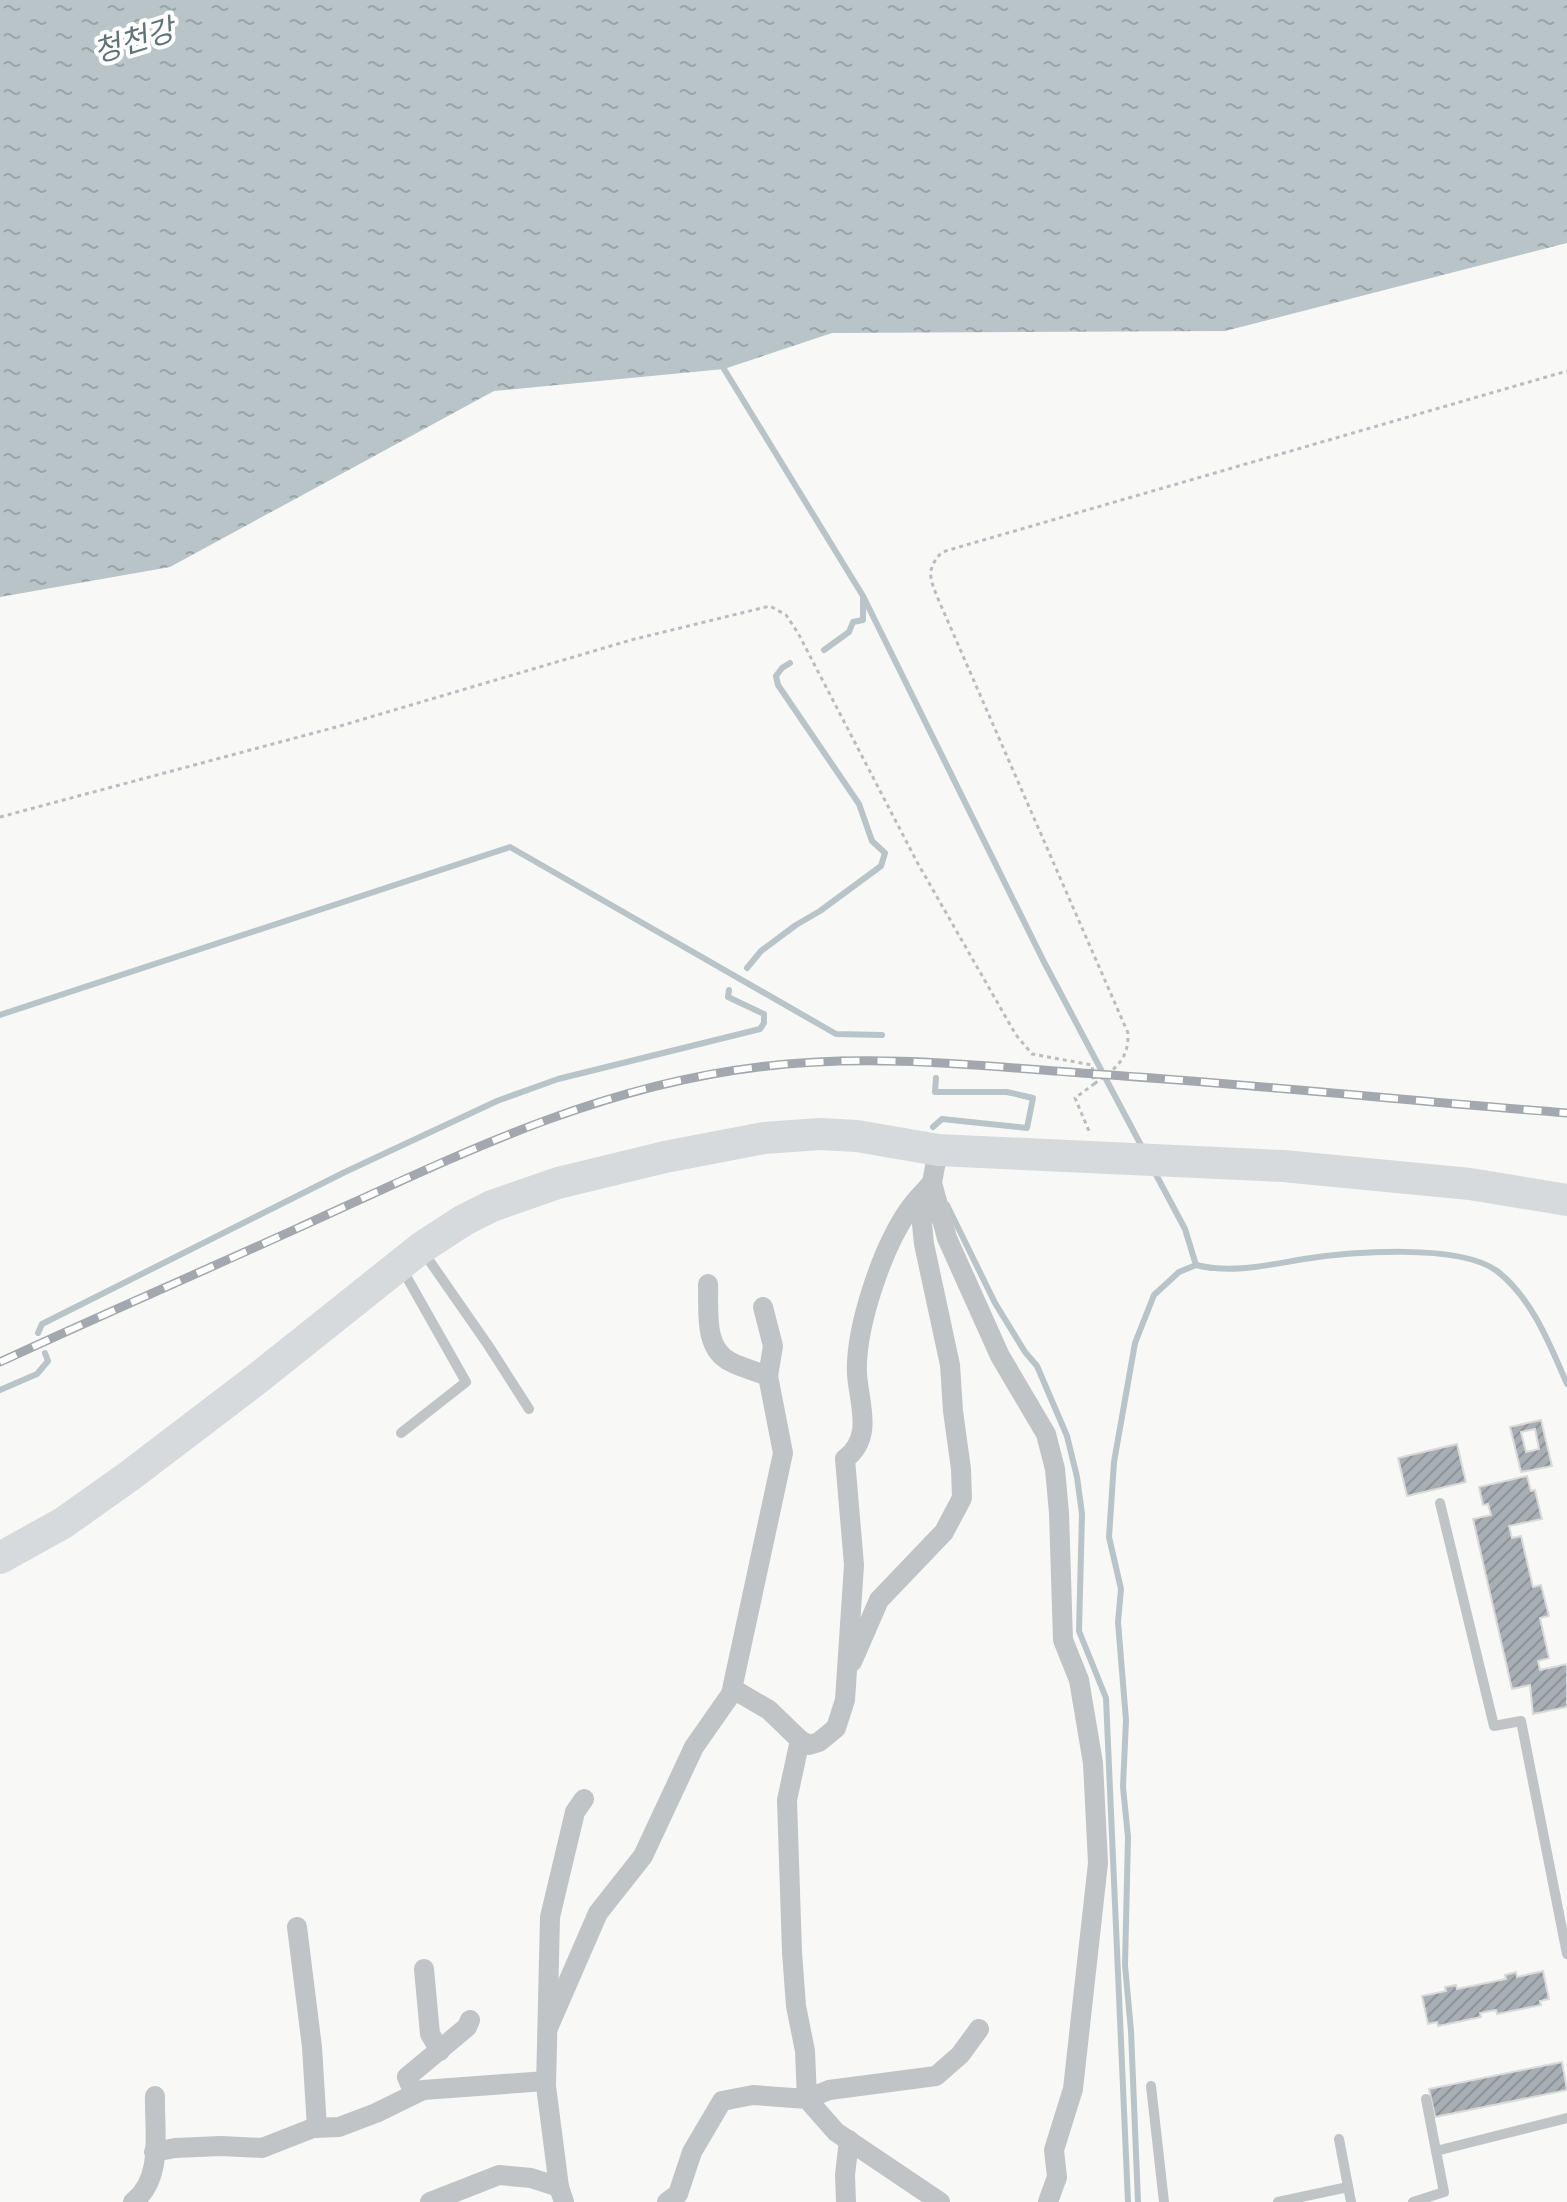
<svg xmlns="http://www.w3.org/2000/svg" width="1567" height="2202" viewBox="0 0 1567 2202" font-family="'Asap Condensed','Noto Sans KR',sans-serif">
<defs>
<pattern id="water-ripples" width="26" height="14" patternUnits="userSpaceOnUse" patternTransform="scale(2)"><rect width="26" height="14" fill="#b8c4c7"/><path d="M2 4q2-2 4 0t4 0M15 11q2-2 4 0t4 0" fill="none" stroke="#99a4a7"/></pattern>
<pattern id="building-hatch" width="6" height="6" patternUnits="userSpaceOnUse" patternTransform="scale(2)"><rect width="6" height="6" fill="#a8afb4"/><path d="M-1 1l2-2M0 6l6-6M5 7l2-2" fill="none" stroke="#8d9398"/></pattern>
</defs>
<rect width="100%" height="100%" fill="#f8f8f6"/>
<path fill="url(#water-ripples)" d="M0,0H1567V243L1225,331L832,333L724,369L494,391L170,567L0,597Z"/>
<g fill="none" stroke-linecap="round" stroke-linejoin="round">
<g stroke="#b8c4c7" stroke-width="6">
<path d="M724,369L863,596L1044,962L1143,1149"/>
<path d="M824,650L849,632L853,622L863,620V599"/>
<path d="M747,968L761,951L796,925L820,911L881,866L885,853L872,841L859,804L778,685L776,676L782,668L790,663"/>
<path d="M0,1015L510,847L836,1034L882,1035"/>
<path d="M933,1127L942,1119L1027,1128L1033,1098L1007,1092H935L936,1078"/>
<path d="M947,1205L995,1303L1025,1352L1037,1366L1067,1436L1077,1477L1082,1514L1079,1631L1106,1698L1128,2202"/>
<path d="M1196,1265C1231,1274 1268,1265 1304,1259C1350,1252 1459,1243 1497,1271C1532,1298 1550,1345 1567,1384"/>
<path d="M38,1333L42,1324L345,1172L497,1101L558,1079L760,1029L764,1023V1014L728,997L729,990"/>
<path d="M0,1390L37,1374L48,1361L45,1353"/>
<path d="M1138,2202L1131,2031L1125,1965L1128,1837L1123,1787L1126,1720L1118,1622L1121,1589L1109,1537L1114,1462L1135,1343L1154,1295L1179,1272L1196,1265L1185,1229L1153,1169"/>
</g>
</g>
<g fill="url(#building-hatch)" stroke="#dadad8" stroke-width="2" fill-rule="evenodd">
<path d="M1541,1420L1552,1466L1521,1472L1510,1427ZM1535,1429L1539,1449L1526,1452L1521,1432Z"/>
<path d="M1457,1444L1466,1482L1407,1496L1398,1458Z"/>
<path d="M1527,1476L1531,1491L1535,1490L1542,1519L1509,1526L1512,1538L1521,1536L1533,1587L1541,1585L1549,1616L1540,1618L1549,1658L1538,1661L1540,1670L1567,1664V1707L1533,1714L1530,1685L1512,1689L1473,1519L1491,1515L1488,1504L1483,1505L1479,1487Z"/>
<path d="M1543,1971L1549,1999L1540,2001L1541,2005L1497,2014L1496,2010L1480,2013L1481,2017L1438,2026L1437,2022L1428,2024L1422,1996L1446,1991L1445,1987L1456,1985L1457,1989L1506,1979L1505,1975L1516,1972L1517,1977Z"/>
<path d="M1562,2062L1567,2090L1435,2117L1429,2089Z"/>
</g>
<g fill="none" stroke-linecap="round" stroke-linejoin="round">
<g stroke="#babdbf" stroke-width="3" stroke-dasharray="4 4" stroke-linecap="butt">
<path d="M0,817L340,726L631,640L770,606L786,615L798,633L917,862L1016,1035L1032,1054L1092,1065L1094,1084L1075,1098L1089,1131"/>
<path d="M1094,1084C1114,1069 1129,1061 1128,1033L939,601C930,579 925,570 942,552L1567,371"/>
</g>
<g stroke="#c0c4c7" stroke-width="10">
<path d="M424,1253L488,1345L529,1409"/>
<path d="M401,1433L466,1382L401,1267"/>
<path d="M1440,1503L1494,1726L1521,1721L1567,1954"/>
<path d="M1151,2086L1164,2202"/>
<path d="M1426,2099L1436,2151"/>
<path d="M1339,2139L1351,2202"/>
<path d="M1278,2202L1348,2187"/>
<path d="M1413,2202L1444,2192L1436,2151L1567,2118"/>
</g>
<g stroke="#c0c4c7" stroke-width="20">
<path d="M938,1150L932,1183L947,1238L1000,1356L1046,1434L1055,1469L1059,1513L1063,1640L1079,1680L1093,1763L1098,1863L1073,2089L1054,2150L1057,2177L1048,2202"/>
<path d="M708,1284C709,1310 703,1349 731,1362C742,1368 756,1371 768,1376"/>
<path d="M852,1662L879,1600L944,1532L962,1498L961,1469L953,1411L950,1365L924,1244L922,1224L931,1187"/>
<path d="M733,1689L769,1710L800,1740L787,1800L792,1952L796,2006L805,2051L807,2099L829,2090L936,2076L960,2055L979,2029"/>
<path d="M800,1740L809,1745L819,1742L836,1728L845,1700L854,1565L845,1459C874,1437 859,1404 857,1374C855,1328 882,1249 908,1211C914,1201 924,1192 932,1183"/>
<path d="M297,1927L312,2047L317,2128"/>
<path d="M424,1969L430,2034L440,2051"/>
<path d="M548,2028L598,1913L643,1856L694,1747L731,1694L783,1453L768,1376L773,1346L763,1307"/>
<path d="M414,2094L407,2077L467,2027L470,2020"/>
<path d="M154,2152L175,2148L221,2146L262,2148L313,2128L339,2127L376,2113L423,2090L546,2081"/>
<path d="M133,2202C164,2179 154,2131 155,2096"/>
<path d="M430,2202L499,2175L531,2178L559,2187"/>
<path d="M564,2202L559,2187L546,2086L550,1917L575,1812L584,1799"/>
<path d="M667,2202L678,2194L692,2152L722,2101L753,2095L807,2099L836,2132L940,2202"/>
<path d="M846,2202L845,2175L849,2140"/>
</g>
<path stroke="#d6dadd" stroke-width="32" d="M0,1558L63,1523L128,1477L258,1378L421,1248L464,1220L492,1206L558,1183L665,1157L764,1138L820,1134L857,1136L938,1150L1283,1166L1470,1184L1567,1200"/>
<g stroke="#a2a8ad" stroke-width="9">
<path id="rail" d="M0,1362C99,1316 199,1273 298,1228C450,1159 591,1087 759,1067C871,1053 983,1066 1094,1074C1252,1084 1409,1101 1567,1113"/>
</g>
<use href="#rail" stroke="#fff" stroke-width="6" stroke-dasharray="18" stroke-linecap="butt"/>
</g>
<g text-anchor="middle" stroke-width="8" stroke-linejoin="round" paint-order="stroke">
<g font-size="30" font-style="italic" fill="#607478" stroke="#fff">
<text transform="translate(134 41) rotate(-17)" y="10">청천강</text>
</g>
</g>
</svg>
